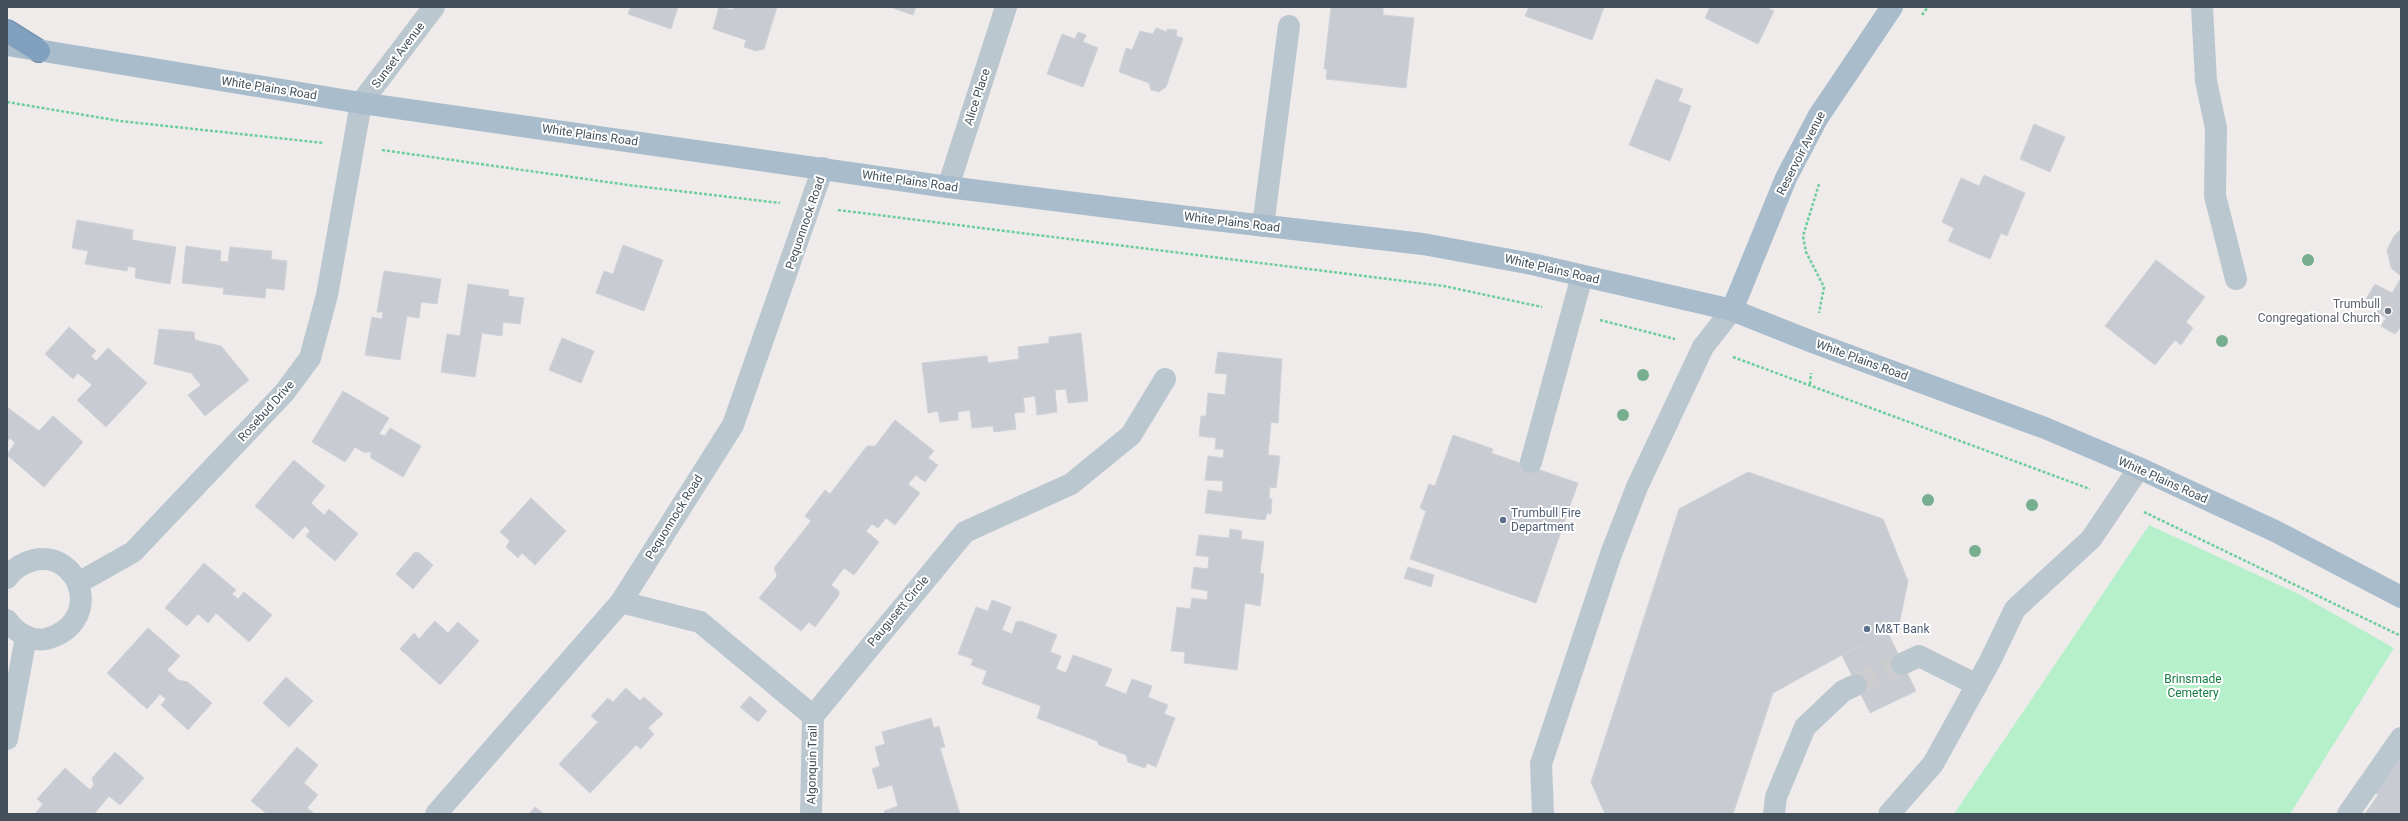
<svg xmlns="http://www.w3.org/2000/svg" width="2408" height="821" viewBox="0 0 2408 821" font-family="Roboto,sans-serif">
<rect width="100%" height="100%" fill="#efebeb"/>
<path fill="#b6f0cb" d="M2149,525L2299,594L2394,648L2290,814H1954Z"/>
<g fill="#c8cbd1" stroke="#cfd2d8">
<path d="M631,7H678L671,29L628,14Z"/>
<path d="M719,7L733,10L734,7H777L764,49L756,51L744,47L746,40L713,29Z"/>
<path d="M890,7H916L913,15Z"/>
<path d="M1331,7H1383V15L1414,18L1406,88L1326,79L1327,69H1324Z"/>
<path d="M1529,7H1604L1592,40L1525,16Z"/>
<path d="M1710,7H1765L1774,11L1758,44L1705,18Z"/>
<path d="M1156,28L1167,32V29L1177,30L1176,36L1183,38L1166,87L1159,92L1151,90L1149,83L1119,72L1126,48L1132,50L1140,31L1153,34Z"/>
<path d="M1078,32L1086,35L1083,42L1098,48L1083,87L1047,74L1062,34L1075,39Z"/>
<path d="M1656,79L1683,89L1678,101L1691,106L1670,161L1629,145Z"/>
<path d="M2034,124L2065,137L2050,172L2020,159Z"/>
<path d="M1984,175L2025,193L2007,236L2001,233L1990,259L1948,241L1954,228L1942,222L1961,178L1979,186Z"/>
<path d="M77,220L133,230L132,240L176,247L170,284L135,278L136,268L128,266L127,271L85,264L88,251L72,248Z"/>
<path d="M2401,229V276L2391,268L2387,250L2394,236Z"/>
<path d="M623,245L663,260L644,311L596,293L604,271L613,274Z"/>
<path d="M186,246L221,251L220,261L228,262L230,247L272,251L271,259L287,261L284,290L266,288L265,298L223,294L224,288L182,283Z"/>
<path d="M2156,260L2205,297L2186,322L2193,328L2181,345L2175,340L2155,365L2105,326Z"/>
<path d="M384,271L441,279L437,304L421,302L419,318L407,316L400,360L365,355L372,317L382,319L383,312H377Z"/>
<path d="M2401,278V327L2395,334L2381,326L2386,318L2363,304L2375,284L2392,293Z"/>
<path d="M468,284L509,290L508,296L524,298L520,324L503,322L502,336L482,333L475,377L441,372L447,334L460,336Z"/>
<path d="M69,327L96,351L91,356L96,361L108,348L147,383L106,427L77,400L92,385L78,373L73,379L45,354Z"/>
<path d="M159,329L194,332L195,340L221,346L249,380L205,416L188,395L201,385L191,373L154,364Z"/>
<path d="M1081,333L1088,401L1068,403L1066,389L1055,390L1057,412L1037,415L1035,396L1023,398L1025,412L1014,413L1016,429L994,432L993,426L972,428L970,410L958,412V420L940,422L938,411L928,413L922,363L987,356L988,363L1019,359L1018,347L1049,343V337Z"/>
<path d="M562,338L594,351L581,383L549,370Z"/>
<path d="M1218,352L1282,359L1278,423L1271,422L1268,455L1280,456L1276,488L1270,487L1269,498L1272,499L1271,514L1267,513L1265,520L1205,513L1208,490L1222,492L1223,481L1205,480L1208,456L1223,458L1224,449H1215L1216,438L1199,436L1201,416H1206L1208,393L1225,395L1227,374L1215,373Z"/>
<path d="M343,391L389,418L379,434L385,436L390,428L421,446L403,477L371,458V452H363L355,447L345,462L312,442Z"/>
<path d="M7,407L39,431L53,416L83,442L44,487L7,455L15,443L10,438L7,442Z"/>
<path d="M895,420L934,451L928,458L938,465L925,482L916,475L908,484L920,493L895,525L886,518L878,528L872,524L866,531L879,542L854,575L844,568L831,585L839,591V595L815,627L809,622L801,631L759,598L777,576L774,568L811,521L805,516L825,490L830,494L867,446H875Z"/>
<path d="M1453,435L1493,449L1491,453L1578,483L1536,603L1410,559L1426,511L1420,508L1429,484L1435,486Z"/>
<path d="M294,460L325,486L311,503L324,515L329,509L358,534L335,561L306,536L310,531L305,526L293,539L255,506Z"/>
<path d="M1748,472L1883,519L1908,581L1898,630L1842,655L1773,693L1733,814H1605L1591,782L1679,509Z"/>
<path d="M531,498L566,531L535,565L522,553L518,558L506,547L510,541L500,532Z"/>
<path d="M1230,529L1242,531L1241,539L1264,542L1260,573L1264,574L1260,606L1245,603L1237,670L1184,663L1185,652L1171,651L1177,607L1190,609L1192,598L1207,600L1208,591L1191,588L1194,567L1208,569L1209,557L1196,555L1199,535L1229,538Z"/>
<path d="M418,552L433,565L413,589L396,574L414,553Z"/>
<path d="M204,563L236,590L232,594L238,599L244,592L272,615L249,642L216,613L208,623L198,614L187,626L165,608Z"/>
<path d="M1408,567L1434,575L1431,587L1404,578Z"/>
<path d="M992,600L1011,607L1002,630L1012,634L1016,622L1021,621L1057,635L1050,652L1061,656L1056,669L1066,673L1073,655L1112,669L1105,686L1126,694L1132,679L1152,686L1148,697L1168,705L1164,714L1175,718L1156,767L1147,763L1145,768L1128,762L1126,755L1099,745L1097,741L1037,718L1041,706L982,684L987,671L971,665L973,659L958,654L976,607L988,611Z"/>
<path d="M435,621L448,633L458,622L479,641L440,685L400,649L414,633L419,639Z"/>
<path d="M148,628L180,656L167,670L178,680L188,682L212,703L188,730L161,705L166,699L160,694L147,709L107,673Z"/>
<path d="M1888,633L1916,691L1870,713L1842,655Z"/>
<path d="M286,677L313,701L289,727L263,703Z"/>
<path d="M626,688L640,701L644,697L663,714L648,728L654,734L641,749L636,745L590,793L559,764L598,722L591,716L608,698L613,702Z"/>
<path d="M750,696L767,711L758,722L740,707Z"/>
<path d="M931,718L934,728L939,726L945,747L940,748L960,814H885L884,811L898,806L892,785L878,789L872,769L880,766L875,747L885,744L882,732Z"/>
<path d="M297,747L318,765L304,783L318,795L307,808L315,814H267L251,801Z"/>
<path d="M2401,749V814H2365L2378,795L2371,789Z"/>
<path d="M115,752L144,778L120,805L109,796L94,814H35L43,804L37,799L65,768L90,790L94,785L92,778Z"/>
<path d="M535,807L544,814H529Z"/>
</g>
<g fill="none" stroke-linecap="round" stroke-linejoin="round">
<path stroke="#cdccce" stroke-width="22" stroke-dasharray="22 11" stroke-linecap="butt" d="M1856,685L1902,664"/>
<g stroke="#6c8ba9" stroke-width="24">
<path id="highway" d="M7,31L39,51"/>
</g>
<g stroke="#6dce9c" stroke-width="2.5" stroke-dasharray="3 2" stroke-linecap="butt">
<path d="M1922,15L1928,7"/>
<path d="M7,102L120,121L324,143"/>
<path d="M382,150L628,185L780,203"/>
<path d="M1819,184L1803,236L1806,252L1824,287L1819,313"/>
<path d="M838,210L1444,286L1542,307"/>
<path d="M1600,320L1675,339"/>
<path d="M1733,357L2090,489"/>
<path d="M1810,384L1811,373"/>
<path d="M2144,512L2401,636"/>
</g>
<g stroke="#bbc7cf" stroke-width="22">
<path d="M2202,7L2206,81L2216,128L2215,196L2236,279"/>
<path d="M948,187L1006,7"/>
<path d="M1263,226L1289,26"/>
<path d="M1531,462L1582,276"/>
<path d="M7,578C14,568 22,563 34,560C82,550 104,624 46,639C31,642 15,632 7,620"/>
<path d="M78,583L133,552L284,393L310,358L327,295L361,103L434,7"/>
<path d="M621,602L700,622L813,716L965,532L1071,484L1131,435L1165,379"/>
<path d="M1902,664L1919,656L1977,685"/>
<path d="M7,739L26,637"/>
<path d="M436,814L621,602L733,425L823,168"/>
<path d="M811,814L813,716"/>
<path d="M1543,814L1541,764L1611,554L1637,487L1703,347L1732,310"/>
<path d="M1774,814L1776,797L1805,727L1843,691L1856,685"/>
<path d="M1889,814L1933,764L1990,661L2015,609L2091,539L2139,468"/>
<path d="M2348,814L2401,738"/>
</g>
<g stroke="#a9bccc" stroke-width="22">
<path d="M7,45L361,103L948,187L1188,217L1423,244L1532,264L1732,310L1815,343L2045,428L2139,468L2275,531L2401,597"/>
<path d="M1732,310L1786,178L1818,117L1892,7"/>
</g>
<use href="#highway" stroke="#80a0bd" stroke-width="22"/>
</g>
<g fill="#76ae8f">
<circle cx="2308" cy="260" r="6"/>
<circle cx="2222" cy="341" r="6"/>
<circle cx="1643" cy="375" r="6"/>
<circle cx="1623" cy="415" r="6"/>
<circle cx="1928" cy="500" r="6"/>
<circle cx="2032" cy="505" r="6"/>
<circle cx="1975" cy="551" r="6"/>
</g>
<circle fill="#6b7280" stroke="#fff" stroke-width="1.5" cx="2388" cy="311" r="4"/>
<g fill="#5c6f8a" stroke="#fff" stroke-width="1.5">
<circle cx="1503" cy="520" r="4"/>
<circle cx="1867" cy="629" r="4"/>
</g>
<g text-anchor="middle" stroke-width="4" stroke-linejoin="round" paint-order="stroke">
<g font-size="12" fill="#435059" stroke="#fff">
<text transform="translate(398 55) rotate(-53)" y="4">Sunset Avenue</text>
<text transform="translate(269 88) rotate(9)" y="4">White Plains Road</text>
<text transform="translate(977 97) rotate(-72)" y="4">Alice Place</text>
<text transform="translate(590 135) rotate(8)" y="4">White Plains Road</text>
<text transform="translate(1801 153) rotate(-63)" y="4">Reservoir Avenue</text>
<text transform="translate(910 181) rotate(8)" y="4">White Plains Road</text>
<text transform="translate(1232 222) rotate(7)" y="4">White Plains Road</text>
<text transform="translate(805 223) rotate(-71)" y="4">Pequonnock Road</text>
<text transform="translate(1552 269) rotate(13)" y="4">White Plains Road</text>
<text transform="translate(1862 360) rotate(20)" y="4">White Plains Road</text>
<text transform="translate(266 411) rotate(-48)" y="4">Rosebud Drive</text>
<text transform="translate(2163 480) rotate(24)" y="4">White Plains Road</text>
<text transform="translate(674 517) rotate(-58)" y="4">Pequonnock Road</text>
<text transform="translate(898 611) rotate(-50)" y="4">Paugusett Circle</text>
<text transform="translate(812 765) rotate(-89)" y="4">Algonquin Trail</text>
</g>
<g font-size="12" fill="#5b616d" stroke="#fff" text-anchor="end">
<text x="2380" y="308">Trumbull<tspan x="2380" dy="14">Congregational Church</tspan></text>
</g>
<g font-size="12" fill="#4e5e75" stroke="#fff" text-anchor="start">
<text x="1511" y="517">Trumbull Fire<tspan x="1511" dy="14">Department</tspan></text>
<text x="1875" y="633">M&amp;T Bank</text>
</g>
<g font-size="12" fill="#137c44" stroke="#fff">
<text x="2193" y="683">Brinsmade<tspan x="2193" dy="14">Cemetery</tspan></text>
</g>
</g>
<rect width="2408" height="821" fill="none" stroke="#435059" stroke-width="16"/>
</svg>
